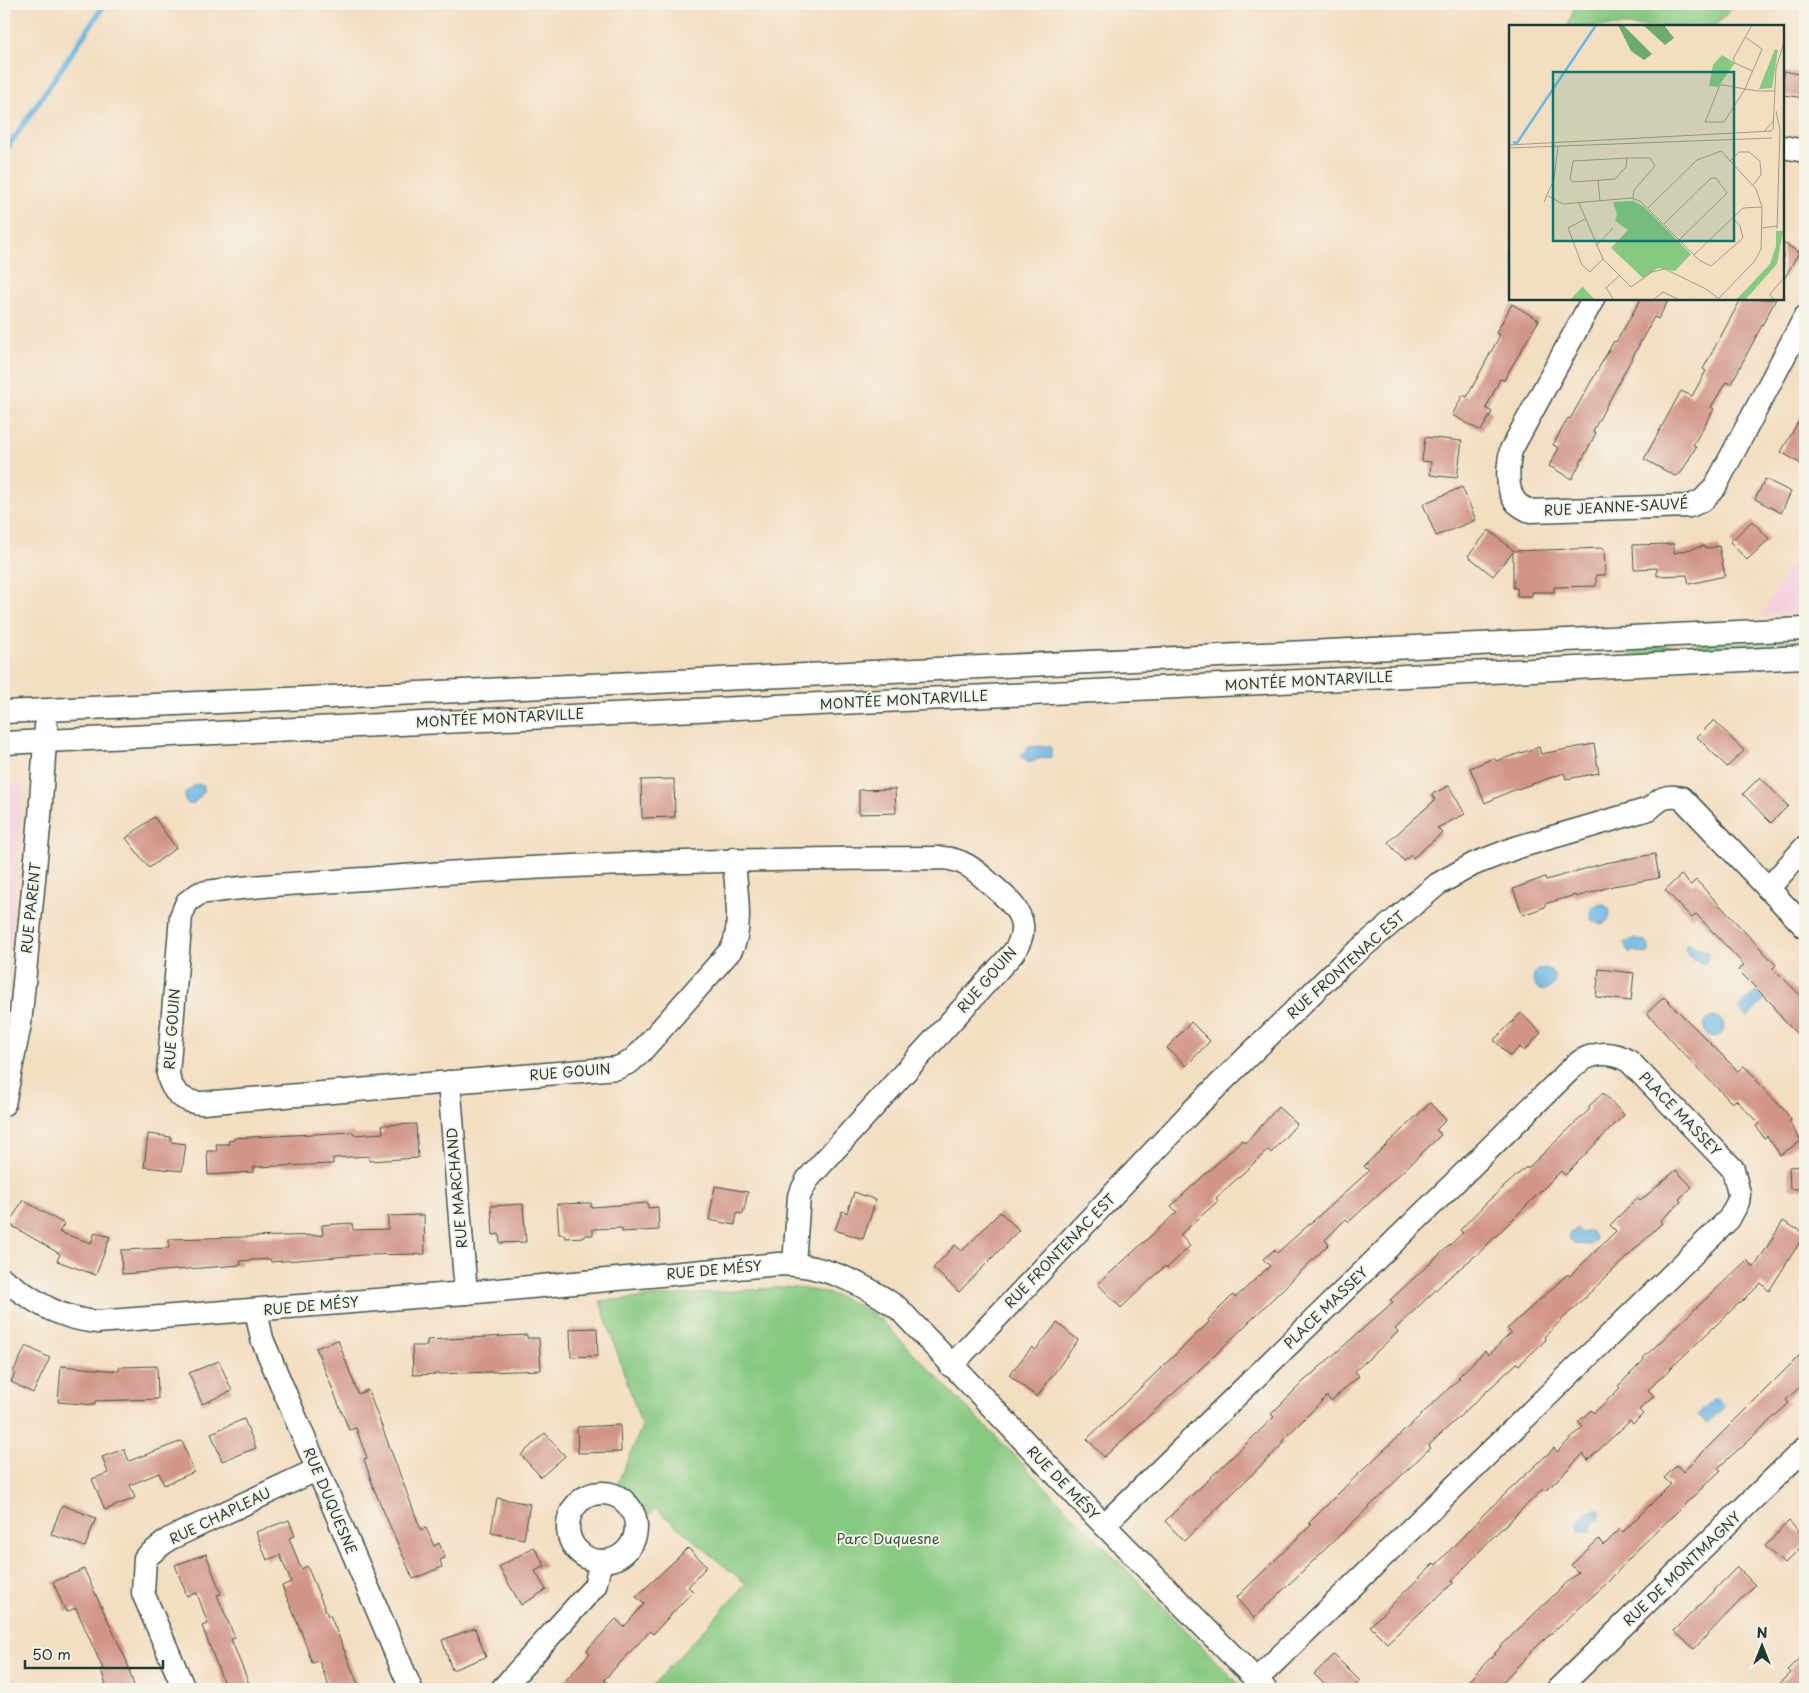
<svg xmlns="http://www.w3.org/2000/svg" width="1809" height="1693" viewBox="0 0 1809 1693" font-family="'Playpen Sans',sans-serif">
<rect width="100%" height="100%" fill="#f7f3e8"/>
<filter id="ink" filterUnits="userSpaceOnUse"><feTurbulence type="fractalNoise" baseFrequency=".02" numOctaves="2"/><feDisplacementMap in="SourceGraphic" scale="10" xChannelSelector="R" yChannelSelector="G"/><feConvolveMatrix kernelMatrix="1 2 1 2 8 2 1 2 1" color-interpolation-filters="sRGB"/></filter>
<filter id="wash" filterUnits="userSpaceOnUse"><feTurbulence type="fractalNoise" baseFrequency=".0096" numOctaves="4" result="noise"/><feDisplacementMap in="SourceGraphic" scale="20" xChannelSelector="R" yChannelSelector="G"/><feGaussianBlur stdDeviation="1.12" result="paint"/><feColorMatrix in="noise" values="0 0 0 0 0 0 0 0 0 0 0 0 0 0 0 0 0 1.4 0 .05"/><feComposite in="paint" operator="in"/></filter>
<g filter="url(#wash)">
<rect width="100%" height="100%" fill="#f3dec1"/>
<g fill="#f4cfdd">
<path d="M1805,537V612L1762,615L1767,607Z"/>
<path d="M23,784L10,948H4V785Z"/>
</g>
<g fill="#86c981" stroke="#52835a">
<path d="M1576,4H1736L1715,26H1568Z"/>
<path d="M1805,639V648L1629,657V648Z"/>
<path d="M786,1287C824,1290 851,1297 881,1320L1244,1689H649L746,1584L656,1509L645,1518L635,1498L616,1487L642,1427L600,1301Z"/>
</g>
<g fill="#6ab8e4" stroke="#447a8c">
<path d="M1049,746L1051,748V757L1038,759L1030,763L1021,756L1029,747Z"/>
<path d="M196,784L204,786V792L193,804H188L185,800V793Z"/>
<circle cx="1600" cy="914" r="10"/>
<path d="M1635,938L1646,942L1649,946V952L1646,954L1635,951L1630,953L1625,947V943Z"/>
<path d="M1686,944C1693,944 1695,950 1706,951L1708,954L1706,963C1695,963 1684,957 1686,944Z"/>
<circle cx="1544" cy="979" r="11"/>
<path d="M1757,991L1765,1000L1747,1018L1738,1008Z"/>
<circle cx="1714" cy="1027" r="10"/>
<path d="M1577,1229L1581,1233L1590,1231L1594,1234L1595,1240L1591,1245L1574,1244L1570,1240V1234Z"/>
<path d="M1716,1397L1725,1406L1707,1424L1698,1415Z"/>
<path d="M1595,1510L1600,1511L1601,1519L1594,1522L1591,1531H1579V1520L1586,1513Z"/>
</g>
<g fill="none" stroke-linecap="round" stroke-linejoin="round">
<path stroke="#6ab8e4" stroke-width="5.5" d="M4,153L105,4"/>
</g>
<g id="blocks">
<g fill="#d19588">
<path d="M1783,71L1805,75V98L1783,95Z"/>
<path d="M1783,243L1799,252L1783,281Z"/>
<path d="M1641,299H1669L1658,319L1654,317L1593,431L1596,433L1572,479L1549,466L1559,448L1553,445L1568,418L1570,419L1614,341L1616,342Z"/>
<path d="M1741,299H1776L1731,384L1726,382L1711,407L1714,409L1693,445L1696,447L1681,473L1675,476L1644,459L1681,391L1692,396L1706,371L1703,369Z"/>
<path d="M1512,304L1539,320L1504,380L1500,379L1486,408L1492,412L1481,431L1452,415L1463,395L1467,397L1500,335L1496,333Z"/>
<path d="M1805,410V466L1781,452Z"/>
<path d="M1425,437L1462,441L1457,478L1430,475L1431,462L1422,461Z"/>
<path d="M1765,479L1791,492L1781,513L1755,499Z"/>
<path d="M1462,487L1476,520L1436,536L1423,504Z"/>
<path d="M1752,521L1769,539L1747,560L1730,542Z"/>
<path d="M1489,530L1514,551L1604,548L1605,575H1596V586L1554,587V592H1532V596H1517V588H1513V552L1493,576L1468,556Z"/>
<path d="M1674,544V553L1704,546L1705,549L1719,546L1725,576L1689,584L1687,575L1657,576V568L1634,569L1633,545Z"/>
<path d="M1714,720L1744,751L1727,767L1697,737Z"/>
<path d="M1594,744L1599,773L1566,779L1564,773L1509,792L1485,803L1470,768L1494,758L1496,761L1539,747L1541,754Z"/>
<path d="M1760,777L1788,806L1771,823L1743,794Z"/>
<path d="M674,779L675,817L642,818L641,780Z"/>
<path d="M1449,786L1465,814L1437,828L1442,833L1413,858L1411,855L1404,861L1388,842L1435,800L1432,794Z"/>
<path d="M895,789L896,813L859,814V790Z"/>
<path d="M154,817L176,848L149,868L126,838Z"/>
<path d="M1655,854L1659,878L1613,886L1576,897L1575,895L1545,904V907L1523,915L1513,889L1545,877L1546,880L1605,863Z"/>
<path d="M1681,875L1691,885L1696,880L1776,965L1773,968L1805,1000V1042L1786,1023L1774,1008L1775,1007L1738,970L1744,965L1696,914L1692,918L1665,890Z"/>
<path d="M1599,969L1634,973L1631,1001L1596,997Z"/>
<path d="M1664,997L1738,1071L1744,1066L1757,1079L1756,1081L1785,1111L1791,1120L1789,1122L1801,1141L1780,1155L1767,1136L1764,1138L1756,1126L1759,1124L1736,1100L1732,1103L1681,1051L1647,1013Z"/>
<path d="M1521,1013L1541,1033L1524,1051L1520,1047L1510,1056L1494,1040Z"/>
<path d="M1191,1022L1210,1041L1186,1066L1167,1048Z"/>
<path d="M1603,1093L1624,1115L1565,1175L1561,1171L1481,1251L1446,1280L1395,1329L1398,1332L1355,1371L1359,1376L1331,1401L1327,1396L1282,1441L1284,1443L1184,1541L1165,1521L1274,1417L1271,1414L1303,1382L1393,1302L1390,1300L1463,1233L1460,1230L1486,1203L1526,1167L1527,1169L1590,1109L1588,1107Z"/>
<path d="M1430,1103L1446,1120L1436,1130L1441,1135L1349,1222L1346,1219L1325,1240L1329,1244L1210,1360L1104,1457L1087,1439L1209,1322L1208,1320L1233,1295L1235,1298L1270,1266L1263,1259L1274,1250L1277,1253L1369,1171L1364,1166Z"/>
<path d="M1278,1107L1297,1124L1271,1153L1268,1150L1216,1198L1218,1201L1180,1235L1190,1246L1167,1268L1165,1266L1121,1308L1098,1284L1177,1212L1171,1206L1242,1140L1246,1143Z"/>
<path d="M416,1124L418,1158L369,1161V1156L333,1158V1164L254,1167V1172L208,1175L207,1151H217L216,1144H229L228,1141L234,1140V1138L353,1132L354,1135L383,1133L382,1125Z"/>
<path d="M148,1134L171,1137V1142L186,1144L182,1171L144,1167Z"/>
<path d="M1805,1166V1189H1790L1789,1167Z"/>
<path d="M1676,1170L1692,1187L1679,1199L1681,1202L1660,1221L1662,1223L1544,1337L1546,1340L1519,1365L1517,1363L1428,1446L1430,1448L1254,1618L1236,1598L1311,1525L1309,1523L1346,1486L1460,1378L1458,1377L1485,1351L1488,1355L1511,1333L1507,1329L1568,1274L1570,1276L1616,1231L1610,1225L1637,1198L1640,1201Z"/>
<path d="M715,1186L748,1192L743,1214L737,1213L735,1225L709,1220Z"/>
<path d="M854,1192L876,1200L863,1239L835,1230L842,1211L847,1213Z"/>
<path d="M23,1200L64,1224L59,1232L91,1243L95,1232L110,1237L96,1275L57,1261L60,1254L9,1224Z"/>
<path d="M591,1203V1207L648,1203V1208L658,1207L659,1230L622,1232V1228L593,1229V1235H585V1237L565,1238L564,1234H559L557,1204Z"/>
<path d="M523,1204L526,1242L500,1243L499,1234L493,1235L491,1206Z"/>
<path d="M1000,1212L1019,1230L959,1292L933,1268L955,1245L962,1251Z"/>
<path d="M424,1215L425,1254L363,1255L271,1262L270,1259L240,1261L241,1265L122,1274L121,1250L169,1248V1239L323,1235L322,1225L352,1223L353,1230L388,1229V1216Z"/>
<path d="M1783,1221L1805,1234L1769,1291L1761,1283L1740,1304L1739,1303L1648,1390L1654,1396L1639,1410L1643,1414L1633,1424L1630,1421L1588,1460L1583,1454L1546,1491L1544,1488L1491,1539L1452,1581L1453,1583L1387,1643L1370,1626L1434,1563L1436,1565L1483,1515L1554,1448L1557,1452L1583,1427L1578,1422L1591,1410L1594,1413L1620,1388L1618,1386L1644,1360L1643,1358L1747,1260L1754,1268Z"/>
<path d="M1057,1323L1078,1340L1037,1397L1009,1375L1032,1347L1036,1350Z"/>
<path d="M597,1328L598,1356L571,1357L570,1329Z"/>
<path d="M527,1335V1338H539L541,1370L413,1375L412,1346H427V1340Z"/>
<path d="M338,1340L358,1394L368,1390L421,1530L426,1528L434,1546L439,1543L445,1558L440,1560L442,1567L413,1579L374,1489L364,1459L367,1458L356,1428L349,1430L316,1348Z"/>
<path d="M26,1346L50,1358L33,1393L11,1382L15,1373L13,1372Z"/>
<path d="M1805,1350V1382L1786,1400L1789,1403L1718,1468L1721,1470L1639,1548L1606,1584L1534,1649L1496,1689H1461L1508,1639L1578,1572L1571,1565L1599,1539L1604,1545L1620,1529L1623,1532L1671,1484L1664,1478L1677,1465L1683,1472Z"/>
<path d="M219,1361L232,1391L202,1404L189,1373Z"/>
<path d="M61,1366L119,1371V1367L157,1366L158,1399L95,1401V1405L58,1402Z"/>
<path d="M244,1419L256,1448L222,1461L211,1433Z"/>
<path d="M620,1425L621,1452L578,1453L577,1427Z"/>
<path d="M545,1433L565,1456L541,1477L521,1455Z"/>
<path d="M182,1441L194,1472L164,1485L159,1473L130,1485L135,1498L105,1510L92,1479L108,1473L102,1457L124,1449L129,1461Z"/>
<path d="M497,1498L530,1504L524,1539L491,1533Z"/>
<path d="M62,1505L96,1518L85,1547L51,1534Z"/>
<path d="M289,1520L295,1536L289,1538L301,1569L307,1566L328,1616L330,1615L360,1689H330L319,1661L312,1663L301,1631L282,1586L291,1582L280,1555L267,1560L256,1532Z"/>
<path d="M1789,1521L1805,1538V1543L1784,1564L1765,1546Z"/>
<path d="M534,1547L545,1566L535,1571L546,1590L521,1605L499,1567Z"/>
<path d="M688,1548L707,1566L688,1587L693,1591L653,1634L650,1631L604,1680L615,1689H558L590,1653L587,1650L616,1619L624,1627L644,1604L636,1597Z"/>
<path d="M206,1554L221,1594L217,1595L235,1638L231,1639L251,1689H226L202,1626L208,1624L197,1593L187,1596L175,1565Z"/>
<path d="M1737,1567L1755,1585L1694,1649L1674,1631Z"/>
<path d="M84,1569L127,1662L135,1689H107L101,1669H103L76,1608L66,1612L53,1582Z"/>
<path d="M475,1628L486,1657L452,1670L442,1640Z"/>
<path d="M1805,1654V1689H1774L1791,1673L1788,1670Z"/>
<path d="M1334,1655L1360,1681L1351,1689H1329L1314,1674Z"/>
</g>
</g>
</g>
<g filter="url(#ink)">
<use href="#blocks" fill-opacity="0" stroke="#3f5549" stroke-width="1"/>
<g fill="none" stroke-linecap="round" stroke-linejoin="round">
<g stroke="#3f5549" stroke-width="25">
<g id="minor">
<path d="M1783,147L1805,151"/>
<path d="M1593,299L1511,450C1508,466 1505,489 1516,502C1519,506 1526,509 1530,511L1690,506L1703,500L1715,487L1805,317"/>
<path d="M4,712L1805,629"/>
<path d="M4,743L1805,657"/>
<path d="M734,859C735,885 744,928 731,950L640,1053L630,1062L617,1068L203,1103C184,1103 171,1092 168,1074L181,916L187,902L200,893C258,884 318,883 377,878C565,863 753,859 942,858C964,859 976,871 992,885C1014,904 1035,923 1013,953L807,1180L799,1196L794,1264"/>
<path d="M1768,889L1805,847"/>
<path d="M449,1082L466,1293"/>
<path d="M4,1104L20,1024L40,817L46,726"/>
<path d="M4,1280C36,1302 57,1318 97,1322L466,1293L779,1264C823,1264 863,1283 898,1308L1104,1525L1265,1689"/>
<path d="M256,1310L262,1339L411,1689"/>
<path d="M951,1366L1192,1111L1341,965L1438,884L1474,864L1515,848L1649,809C1660,799 1666,794 1682,798L1805,927"/>
<circle cx="602" cy="1527" r="34"/>
<path d="M1104,1525L1575,1065C1591,1052 1612,1050 1630,1062L1733,1169L1739,1194L1738,1202L1729,1219L1256,1680"/>
<path d="M184,1689L143,1593L145,1558L169,1539L316,1470"/>
<path d="M502,1689L595,1586L601,1561"/>
<path d="M1558,1689L1805,1448"/>
</g>
</g>
<use href="#minor" stroke="#fff" stroke-width="22"/>
</g>
</g>
<g text-anchor="middle" stroke-width="4" stroke-linejoin="round" paint-order="stroke">
<g font-size="14" fill="#1f3d34" stroke="#f7f3e8">
<text transform="translate(1616 507) rotate(-3)" y="5">RUE JEANNE-SAUVÉ</text>
<text transform="translate(1309 681) rotate(-3)" y="5">MONTÉE MONTARVILLE</text>
<text transform="translate(904 700) rotate(-3)" y="5">MONTÉE MONTARVILLE</text>
<text transform="translate(500 718) rotate(-3)" y="5">MONTÉE MONTARVILLE</text>
<text transform="translate(31 908) rotate(-84)" y="5">RUE PARENT</text>
<text transform="translate(1346 965) rotate(-42)" y="5">RUE FRONTENAC EST</text>
<text transform="translate(987 980) rotate(-49)" y="5">RUE GOUIN</text>
<text transform="translate(172 1029) rotate(-86)" y="5">RUE GOUIN</text>
<text transform="translate(570 1072) rotate(-5)" y="5">RUE GOUIN</text>
<text transform="translate(1680 1114) rotate(46)" y="5">PLACE MASSEY</text>
<text transform="translate(457 1188) rotate(-95)" y="5">RUE MARCHAND</text>
<text transform="translate(1060 1251) rotate(-46)" y="5">RUE FRONTENAC EST</text>
<text transform="translate(714 1270) rotate(-5)" y="5">RUE DE MÉSY</text>
<text transform="translate(311 1306) rotate(-5)" y="5">RUE DE MÉSY</text>
<text transform="translate(1326 1308) rotate(-44)" y="5">PLACE MASSEY</text>
<text transform="translate(1063 1483) rotate(46)" y="5">RUE DE MÉSY</text>
<text transform="translate(330 1501) rotate(67)" y="5">RUE DUQUESNE</text>
<text transform="translate(220 1516) rotate(-26)" y="5">RUE CHAPLEAU</text>
<text transform="translate(1682 1569) rotate(-44)" y="5">RUE DE MONTMAGNY</text>
</g>
<g font-size="14" fill="#345943" stroke="#f7f3e8">
<text x="888" y="1544">Parc Duquesne</text>
</g>
</g>
<g transform="translate(1509 25)">
<rect width="275" height="275" fill="#f3dec1"/>
<path d="M266,24L269,25L263,63L250,64ZM213,30L226,38L209,62L200,61L204,40ZM124,176L134,181L182,229L166,246L149,243L134,253L102,223L119,205L106,196L108,190L104,177ZM267,206H274L268,239L236,275H227L261,239L267,221ZM73,261L86,275H61L73,262Z" fill="#86c981"/>
<path d="M109,0H114L143,29L135,35L122,26ZM134,0H155L165,13L156,20Z" fill="#6cad6f"/>
<path fill="none" stroke="#6ab8e4" stroke-width="2.5" d="M4,117L8,118L87,0M0,229V255"/>
<path fill="none" stroke="#9e9e89" stroke-width="1" d="M243,0L224,34L226,38L243,46M236,12L253,24L236,64L215,97H196L211,60H214L236,64L249,66H266M267,86L271,105M264,105L267,43L275,17M255,107L265,95M0,120L263,106M0,123L263,113M118,133L117,142L106,154L64,157L61,154L64,136L118,133H141L146,141L125,165L124,173M221,136L230,127H240L251,136L252,150L244,160M89,155L91,176M39,171L54,179L122,173L131,176L190,235L202,241L234,213L231,201L224,193M35,177L45,154L49,121M70,178L94,234L122,262L143,247L156,244L197,264L209,273M139,183L188,135L212,126L247,164L253,182L252,224L245,237L208,275M76,194L59,203L73,240L81,247L94,234M155,199L202,153H207L218,168L170,215M253,203L269,201M268,204L271,105M87,221L104,203M185,230L234,183L253,182M105,275L97,263L111,250M144,275L154,267L171,275M265,275L261,269L275,253"/>
<path fill="#0f766e" fill-opacity="0.15" stroke="#0f766e" stroke-width="2.5" d="M44,47H225V216H44Z"/>
<rect width="275" height="275" fill="none" stroke="#1f3d34" stroke-width="2.5"/>
</g>
<rect width="1809" height="1693" fill="none" stroke="#f7f3e8" stroke-width="20"/>
<g transform="translate(1762 1646)" stroke="#f7f3e8" stroke-width="4" paint-order="stroke">
<path d="M0-4L9 19L0 12L-9 19Z" fill="#1f3d34"/>
<text y="-8" font-size="14" font-weight="bold" text-anchor="middle" fill="#1f3d34">N</text>
</g>
<path d="M25 1660v8h138v-8" fill="none" stroke="#1f3d34" stroke-width="2.5"/>
<text x="32" y="1660" font-size="15" fill="#1f3d34" stroke="#f7f3e8" stroke-width="4" paint-order="stroke">50 m</text>
</svg>
